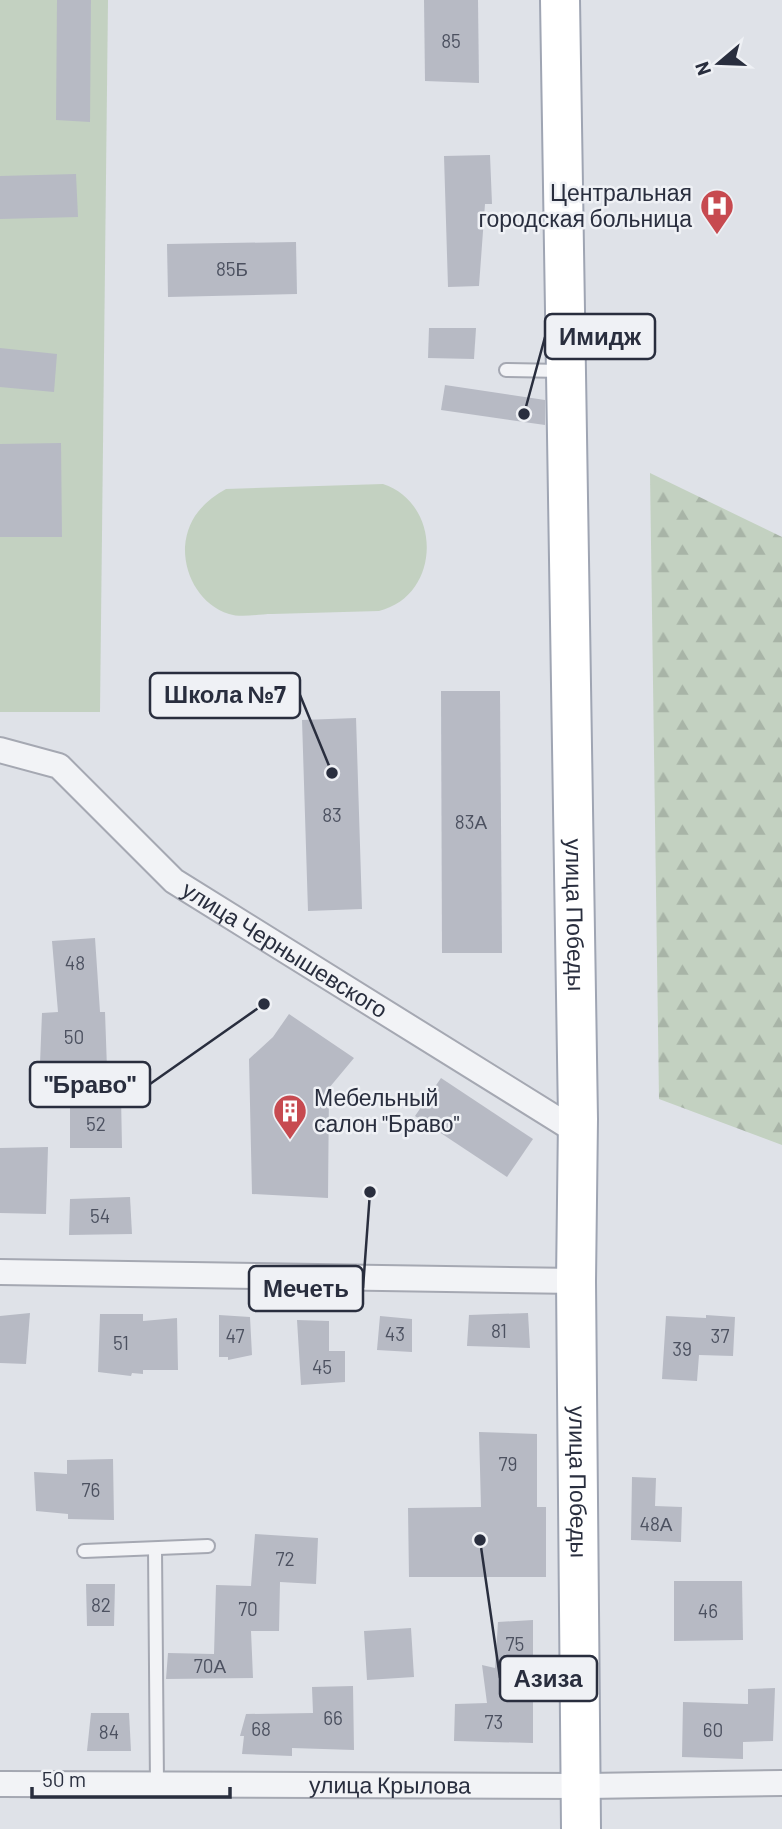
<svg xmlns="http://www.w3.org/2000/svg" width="782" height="1829" viewBox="0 0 782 1829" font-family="Barlow,sans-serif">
<defs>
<pattern id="forest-firs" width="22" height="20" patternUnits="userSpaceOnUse" patternTransform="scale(1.75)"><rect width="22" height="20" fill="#c3d1c1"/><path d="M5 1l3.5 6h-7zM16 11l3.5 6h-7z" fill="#a8b4a7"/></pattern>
</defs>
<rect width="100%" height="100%" fill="#dfe2e8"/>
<g fill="#c3d1c1">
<path d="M0,0H108L100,712H0Z"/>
<path d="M383,484C443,504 441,596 379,611C343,612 308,613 272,614C259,614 241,618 229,614C201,605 184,576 185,547C187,519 203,502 226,489Z"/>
</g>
<path fill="url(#forest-firs)" d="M650,473L782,537V1145L659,1099Z"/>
<g fill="#b7bac4">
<path d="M57,0H91L90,122L56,120Z"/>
<path d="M424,0H478L479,83L425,81Z"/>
<path d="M490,155L492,204H485L479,286L448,287L444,156Z"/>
<path d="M76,174L78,217L0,219V176Z"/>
<path d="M296,242L297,294L168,297L167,244Z"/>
<path d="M429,328H476L474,359L428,358Z"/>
<path d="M0,348L57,354L54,392L0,387Z"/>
<path d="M445,385L545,400V425L441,410Z"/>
<path d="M61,443L62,537H0V444Z"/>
<path d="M441,691H500L502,953H442Z"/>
<path d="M356,718L362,909L308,911L302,720Z"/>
<path d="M95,938L100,1012H105L108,1097L121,1096L122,1148H70V1062L40,1064L42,1013L58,1012L52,941Z"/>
<path d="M289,1014L354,1058L329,1088L328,1198L252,1194L249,1059L273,1037Z"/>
<path d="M441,1078L533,1139L507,1177L415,1116Z"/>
<path d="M48,1147L46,1214L0,1213V1148Z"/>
<path d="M130,1197L132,1234L69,1235L70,1199Z"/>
<path d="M30,1313L26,1364L0,1363V1316Z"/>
<path d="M528,1313L530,1348L467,1346L469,1315Z"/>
<path d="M100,1314H143V1321L177,1318L178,1370H143V1374L132,1373L131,1376L98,1372Z"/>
<path d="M219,1315L250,1317L252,1355L228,1360V1357H219Z"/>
<path d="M706,1315L735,1317L733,1356L699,1355L697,1381L662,1379L666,1316L706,1318Z"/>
<path d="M380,1316L412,1319V1352L377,1350Z"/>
<path d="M297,1320L329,1321V1351H345V1382L301,1385Z"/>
<path d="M479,1432L537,1434V1507H546V1577H409L408,1508L481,1507Z"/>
<path d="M113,1459L114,1520L68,1519V1514L36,1511L34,1472L67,1474V1460Z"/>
<path d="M632,1477L656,1478L655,1506L682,1507L681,1542L631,1540Z"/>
<path d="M255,1534L318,1538L316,1584L280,1582L279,1631H251L253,1678L166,1679L168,1653L214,1654L216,1585L251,1586Z"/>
<path d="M674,1581H742L743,1640L674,1641Z"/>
<path d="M86,1584H115L114,1626H87Z"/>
<path d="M533,1620V1743L454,1741L455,1704L487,1703L482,1665L495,1668L498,1622Z"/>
<path d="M411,1628L414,1677L367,1680L364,1631Z"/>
<path d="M353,1686L354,1750L292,1748V1756L242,1754L244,1736H240L246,1714L313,1713L312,1687Z"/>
<path d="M775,1688L773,1741L743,1742V1759L682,1757L683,1702L748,1704V1689Z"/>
<path d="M91,1713H129L131,1751H87Z"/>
</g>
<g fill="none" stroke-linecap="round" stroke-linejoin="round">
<g stroke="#a5a8b2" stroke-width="16">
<g id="lane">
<path d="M506,370L563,371"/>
<path d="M155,1549L157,1784"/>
<path d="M84,1551L208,1546"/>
</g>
</g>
<g stroke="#a5a8b2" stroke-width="28">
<g id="street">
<path id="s1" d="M0,750L59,766L174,881L584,1136"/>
<path d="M0,1272L576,1281"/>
<path id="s2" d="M0,1784L587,1786L782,1783"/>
</g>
</g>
<g stroke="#9fa5b3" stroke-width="42">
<g id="primary">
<path id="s3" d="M560,0L578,1119L576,1281L581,1829"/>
</g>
</g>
<use href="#lane" stroke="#f2f3f6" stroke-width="12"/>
<use href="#street" stroke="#f2f3f6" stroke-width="24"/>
<use href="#primary" stroke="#fff" stroke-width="38"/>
</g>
<defs>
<g id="hospital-pin" transform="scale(1.75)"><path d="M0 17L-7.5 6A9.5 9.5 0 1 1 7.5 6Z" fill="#c74a50" stroke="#eff1f5"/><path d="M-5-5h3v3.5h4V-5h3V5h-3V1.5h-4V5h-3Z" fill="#fff"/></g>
<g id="building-pin" transform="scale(1.75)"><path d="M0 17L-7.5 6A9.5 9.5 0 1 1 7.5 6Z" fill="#c74a50" stroke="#eff1f5"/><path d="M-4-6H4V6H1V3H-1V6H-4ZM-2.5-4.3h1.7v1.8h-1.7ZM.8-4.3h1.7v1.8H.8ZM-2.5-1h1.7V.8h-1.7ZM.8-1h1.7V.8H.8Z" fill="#fff"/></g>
</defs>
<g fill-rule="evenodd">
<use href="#hospital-pin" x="717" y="206"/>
<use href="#building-pin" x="290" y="1111"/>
</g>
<g text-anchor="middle" stroke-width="5" stroke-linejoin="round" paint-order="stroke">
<g font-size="19" fill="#4c5160">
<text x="451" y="48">85</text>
<text x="232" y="276">85Б</text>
<text x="332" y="822">83</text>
<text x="471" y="829">83А</text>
<text x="75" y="970">48</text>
<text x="74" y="1044">50</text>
<text x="96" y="1131">52</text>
<text x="100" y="1223">54</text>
<text x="499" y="1338">81</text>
<text x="395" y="1341">43</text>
<text x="235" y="1343">47</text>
<text x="720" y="1343">37</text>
<text x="121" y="1350">51</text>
<text x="682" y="1356">39</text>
<text x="322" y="1374">45</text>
<text x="508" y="1471">79</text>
<text x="91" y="1497">76</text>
<text x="656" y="1531">48А</text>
<text x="285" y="1566">72</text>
<text x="101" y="1612">82</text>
<text x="248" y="1616">70</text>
<text x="708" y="1618">46</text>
<text x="515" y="1651">75</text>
<text x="210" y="1673">70А</text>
<text x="333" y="1725">66</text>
<text x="494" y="1729">73</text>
<text x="261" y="1736">68</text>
<text x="713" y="1737">60</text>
<text x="109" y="1739">84</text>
</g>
<g font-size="23" fill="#292e3e" stroke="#eff1f5" text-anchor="end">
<text x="692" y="201">Центральная<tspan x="692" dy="26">городская больница</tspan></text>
<text x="314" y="1106" text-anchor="start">Мебельный<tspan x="314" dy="26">салон "Браво"</tspan></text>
</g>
<g font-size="23" fill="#292e3e" stroke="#eff1f5">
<text dy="8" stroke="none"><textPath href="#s3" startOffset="915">улица Победы</textPath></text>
<text dy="8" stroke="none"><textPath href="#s1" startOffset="354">улица Чернышевского</textPath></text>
<text dy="8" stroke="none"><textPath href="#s3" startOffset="1482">улица Победы</textPath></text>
<text dy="8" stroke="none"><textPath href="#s2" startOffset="390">улица Крылова</textPath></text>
</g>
</g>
<path fill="none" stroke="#292e3e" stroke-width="2.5" d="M524 414L545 337M332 773L300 695M264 1004L150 1084M370 1192L363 1288M480 1540L500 1678"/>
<g fill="#292e3e" stroke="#eff1f5" stroke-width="2.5">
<circle cx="524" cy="414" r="7"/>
<circle cx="332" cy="773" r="7"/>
<circle cx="264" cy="1004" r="7"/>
<circle cx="370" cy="1192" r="7"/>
<circle cx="480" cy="1540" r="7"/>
</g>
<g fill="#eff1f5" stroke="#292e3e" stroke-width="2.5">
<rect x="545" y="314" width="110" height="45" rx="7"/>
<rect x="150" y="673" width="150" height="45" rx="7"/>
<rect x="30" y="1062" width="120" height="45" rx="7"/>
<rect x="249" y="1266" width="114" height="45" rx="7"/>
<rect x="500" y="1656" width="97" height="45" rx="7"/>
</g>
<g font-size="24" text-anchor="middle" font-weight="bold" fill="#292e3e">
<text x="600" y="345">Имидж</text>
<text x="225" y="703">Школа №7</text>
<text x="90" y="1093">"Браво"</text>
<text x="306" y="1297">Мечеть</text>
<text x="548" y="1687">Азиза</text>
</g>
<g transform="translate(719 63) rotate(251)" stroke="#eff1f5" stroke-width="5" paint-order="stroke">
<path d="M0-5L12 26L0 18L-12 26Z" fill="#292e3e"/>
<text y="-10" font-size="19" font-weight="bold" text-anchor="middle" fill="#292e3e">N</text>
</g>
<path d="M32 1787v10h198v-10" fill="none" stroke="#292e3e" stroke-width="3.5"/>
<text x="42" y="1787" font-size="21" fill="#292e3e" stroke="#eff1f5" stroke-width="5" paint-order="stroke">50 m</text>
</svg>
